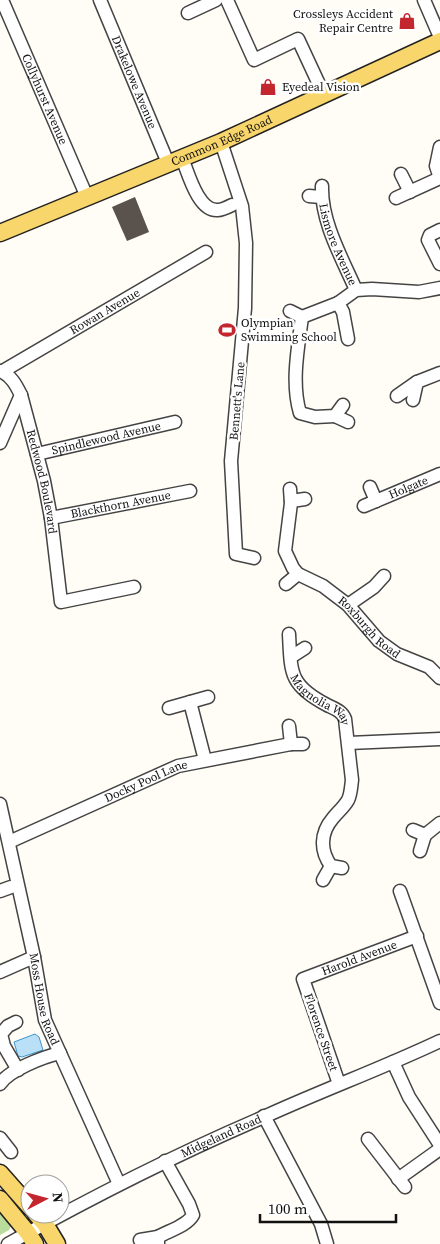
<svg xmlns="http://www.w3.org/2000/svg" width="440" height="1244" viewBox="0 0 440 1244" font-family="'Source Serif 4',serif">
<rect width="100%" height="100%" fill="#fffdf5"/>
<path fill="#b9dc9c" d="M0,1213L11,1226L9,1230L0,1235Z"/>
<path fill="#b9e0f7" stroke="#3f96cf" d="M35,1034L39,1037L43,1050L22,1057L18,1056L14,1042Z"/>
<path fill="#5a524d" d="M135,197L149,232L127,241L112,207Z"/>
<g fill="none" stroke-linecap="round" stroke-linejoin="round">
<g stroke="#444" stroke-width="15">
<g id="minor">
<path id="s1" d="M2,0L87,197"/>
<path id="s2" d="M100,0L168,163"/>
<path d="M227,0L254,60L298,39L324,95"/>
<path d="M424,0L440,37"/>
<path d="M188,13L216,0"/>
<path d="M221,142L242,206L246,243L245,308L231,461L236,554L254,558"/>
<path d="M440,147L436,166L440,178"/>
<path d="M182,158C188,172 198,212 218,210C222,210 228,207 232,205"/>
<path d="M401,174L410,192"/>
<path id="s3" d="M322,186C321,222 342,258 356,290"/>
<path d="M309,196L321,197"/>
<path d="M396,198L440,178"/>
<path d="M440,230L430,235L428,240L440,264"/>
<path d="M338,303L343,312L348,339"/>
<path d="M290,311L302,317"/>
<path id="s4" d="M0,371C11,375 16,385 21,395L44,481L51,518L61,602L134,587"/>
<path id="s5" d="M3,371L206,252"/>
<path d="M397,396L417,382"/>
<path d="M413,400L417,382L440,373"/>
<path d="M343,405L335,416L315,417L300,413C291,383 298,348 302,317L338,303L356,290L372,289L419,292L440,288"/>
<path d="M335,416L348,422"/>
<path d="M0,443L21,395"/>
<path id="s6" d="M37,454L175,422"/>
<path d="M370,487L376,501"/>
<path id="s7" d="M290,489L291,503L285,551L293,568L298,574L323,586L348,605L379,641L397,654L429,667L440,678"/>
<path d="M291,501L305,499"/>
<path id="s8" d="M364,506L440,474"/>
<path id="s9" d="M51,518L190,491"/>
<path d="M286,584L298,574"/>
<path d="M348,605L374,587L384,576"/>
<path id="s10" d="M289,634C291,673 289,685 327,705C335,709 342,711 345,719L352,780C351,787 351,794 348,800C344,807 338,812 333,818C320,833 320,851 331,866L342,868"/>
<path d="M291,657L305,648"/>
<path d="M190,702L205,760"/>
<path d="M169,708L208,697"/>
<path d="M289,726L291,744"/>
<path d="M349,743L440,739"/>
<path id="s11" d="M0,804L34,957L45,1020L119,1184"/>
<path d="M413,830L425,835L440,823"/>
<path id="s12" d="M9,842L178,766L291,744H303"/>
<path d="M420,851L425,835"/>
<path d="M323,880L331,866"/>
<path d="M0,891L11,887"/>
<path d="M400,891L440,1003"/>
<path d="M0,972L34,957"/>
<path d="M16,1022L8,1026L1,1034L4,1046L18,1070"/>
<path d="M393,1062L409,1097L440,1145"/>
<path d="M0,1084C9,1070 43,1057 60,1053"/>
<path id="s13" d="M339,1084L303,979L417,936"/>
<path d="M264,1116L321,1224L327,1244"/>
<path d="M0,1138L11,1152"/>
<path d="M368,1139L405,1187"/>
<path d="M398,1179L440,1149"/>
<path d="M140,1240L158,1237"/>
<path id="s14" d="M8,1244C92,1197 177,1154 266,1116C323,1090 383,1068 440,1041"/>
<path d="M158,1244V1237C168,1231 187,1226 193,1215L189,1204L165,1161"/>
</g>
</g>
<g stroke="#222" stroke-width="19">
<g id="major">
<path id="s15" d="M0,233L221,142L440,41"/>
<path d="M0,1173L30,1207"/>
<path d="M0,1199L28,1233L35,1244"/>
<path d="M36,1214L45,1224L57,1244"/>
</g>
</g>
<use href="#minor" stroke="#fff" stroke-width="12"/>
<use href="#major" stroke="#f9d66b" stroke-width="16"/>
</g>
<defs>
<g id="shop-bare" transform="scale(1.35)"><path d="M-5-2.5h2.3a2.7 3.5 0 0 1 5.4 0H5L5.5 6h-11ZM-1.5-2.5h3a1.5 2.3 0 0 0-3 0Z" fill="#c4262e" stroke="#fff" stroke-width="2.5" paint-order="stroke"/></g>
<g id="stadium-bare" transform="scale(1.35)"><path d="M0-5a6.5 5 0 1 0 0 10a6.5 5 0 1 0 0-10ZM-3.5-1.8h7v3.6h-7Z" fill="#c4262e" stroke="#fff" stroke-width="2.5" paint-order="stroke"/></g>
</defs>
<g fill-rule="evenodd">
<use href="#shop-bare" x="407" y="21"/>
<use href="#shop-bare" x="268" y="87"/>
<use href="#stadium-bare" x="227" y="330"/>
</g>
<g text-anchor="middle" stroke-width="5" stroke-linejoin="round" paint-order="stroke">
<g font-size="12" fill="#111" stroke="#fff" text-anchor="start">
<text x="393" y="18" text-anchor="end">Crossleys Accident<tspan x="393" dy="14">Repair Centre</tspan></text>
<text x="282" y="91">Eyedeal Vision</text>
<text x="241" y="327">Olympian<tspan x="241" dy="14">Swimming School</tspan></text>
</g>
<g font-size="12" fill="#111" stroke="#fff">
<text dy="4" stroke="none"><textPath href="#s2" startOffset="89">Drakelowe Avenue</textPath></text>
<text dy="4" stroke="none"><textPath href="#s1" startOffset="108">Collyhurst Avenue</textPath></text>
<text dy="4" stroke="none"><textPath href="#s15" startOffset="240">Common Edge Road</textPath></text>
<text dy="4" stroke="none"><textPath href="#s3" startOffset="61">Lismore Avenue</textPath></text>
<text dy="4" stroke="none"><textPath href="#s5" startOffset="118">Rowan Avenue</textPath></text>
<text transform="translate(237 401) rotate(-85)" y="4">Bennett's Lane</text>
<text dy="4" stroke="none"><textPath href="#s6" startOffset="71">Spindlewood Avenue</textPath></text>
<text dy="4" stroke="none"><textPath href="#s4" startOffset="122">Redwood Boulevard</textPath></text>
<text dy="4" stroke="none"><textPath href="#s8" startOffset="48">Holgate</textPath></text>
<text dy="4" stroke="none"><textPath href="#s9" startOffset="71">Blackthorn Avenue</textPath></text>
<text dy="4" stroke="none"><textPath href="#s7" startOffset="179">Roxburgh Road</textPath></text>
<text dy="4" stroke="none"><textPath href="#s10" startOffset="79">Magnolia Way</textPath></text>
<text dy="4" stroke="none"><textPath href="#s12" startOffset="150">Docky Pool Lane</textPath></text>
<text dy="4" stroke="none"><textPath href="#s13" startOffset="171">Harold Avenue</textPath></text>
<text dy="4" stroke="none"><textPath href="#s11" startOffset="200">Moss House Road</textPath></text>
<text transform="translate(321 1032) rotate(71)" y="4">Florence Street</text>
<text dy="4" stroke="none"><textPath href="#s14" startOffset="239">Midgeland Road</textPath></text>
</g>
</g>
<g transform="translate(45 1199) rotate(84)"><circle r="24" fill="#ffffff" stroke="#a0a0a0"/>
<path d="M0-4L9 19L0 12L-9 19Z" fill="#c4262e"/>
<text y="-8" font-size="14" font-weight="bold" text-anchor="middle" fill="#111111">N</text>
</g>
<path d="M260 1214v8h136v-8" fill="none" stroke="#111111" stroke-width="2.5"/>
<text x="268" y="1214" font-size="15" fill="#111111" stroke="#ffffff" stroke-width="4" paint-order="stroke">100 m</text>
</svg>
